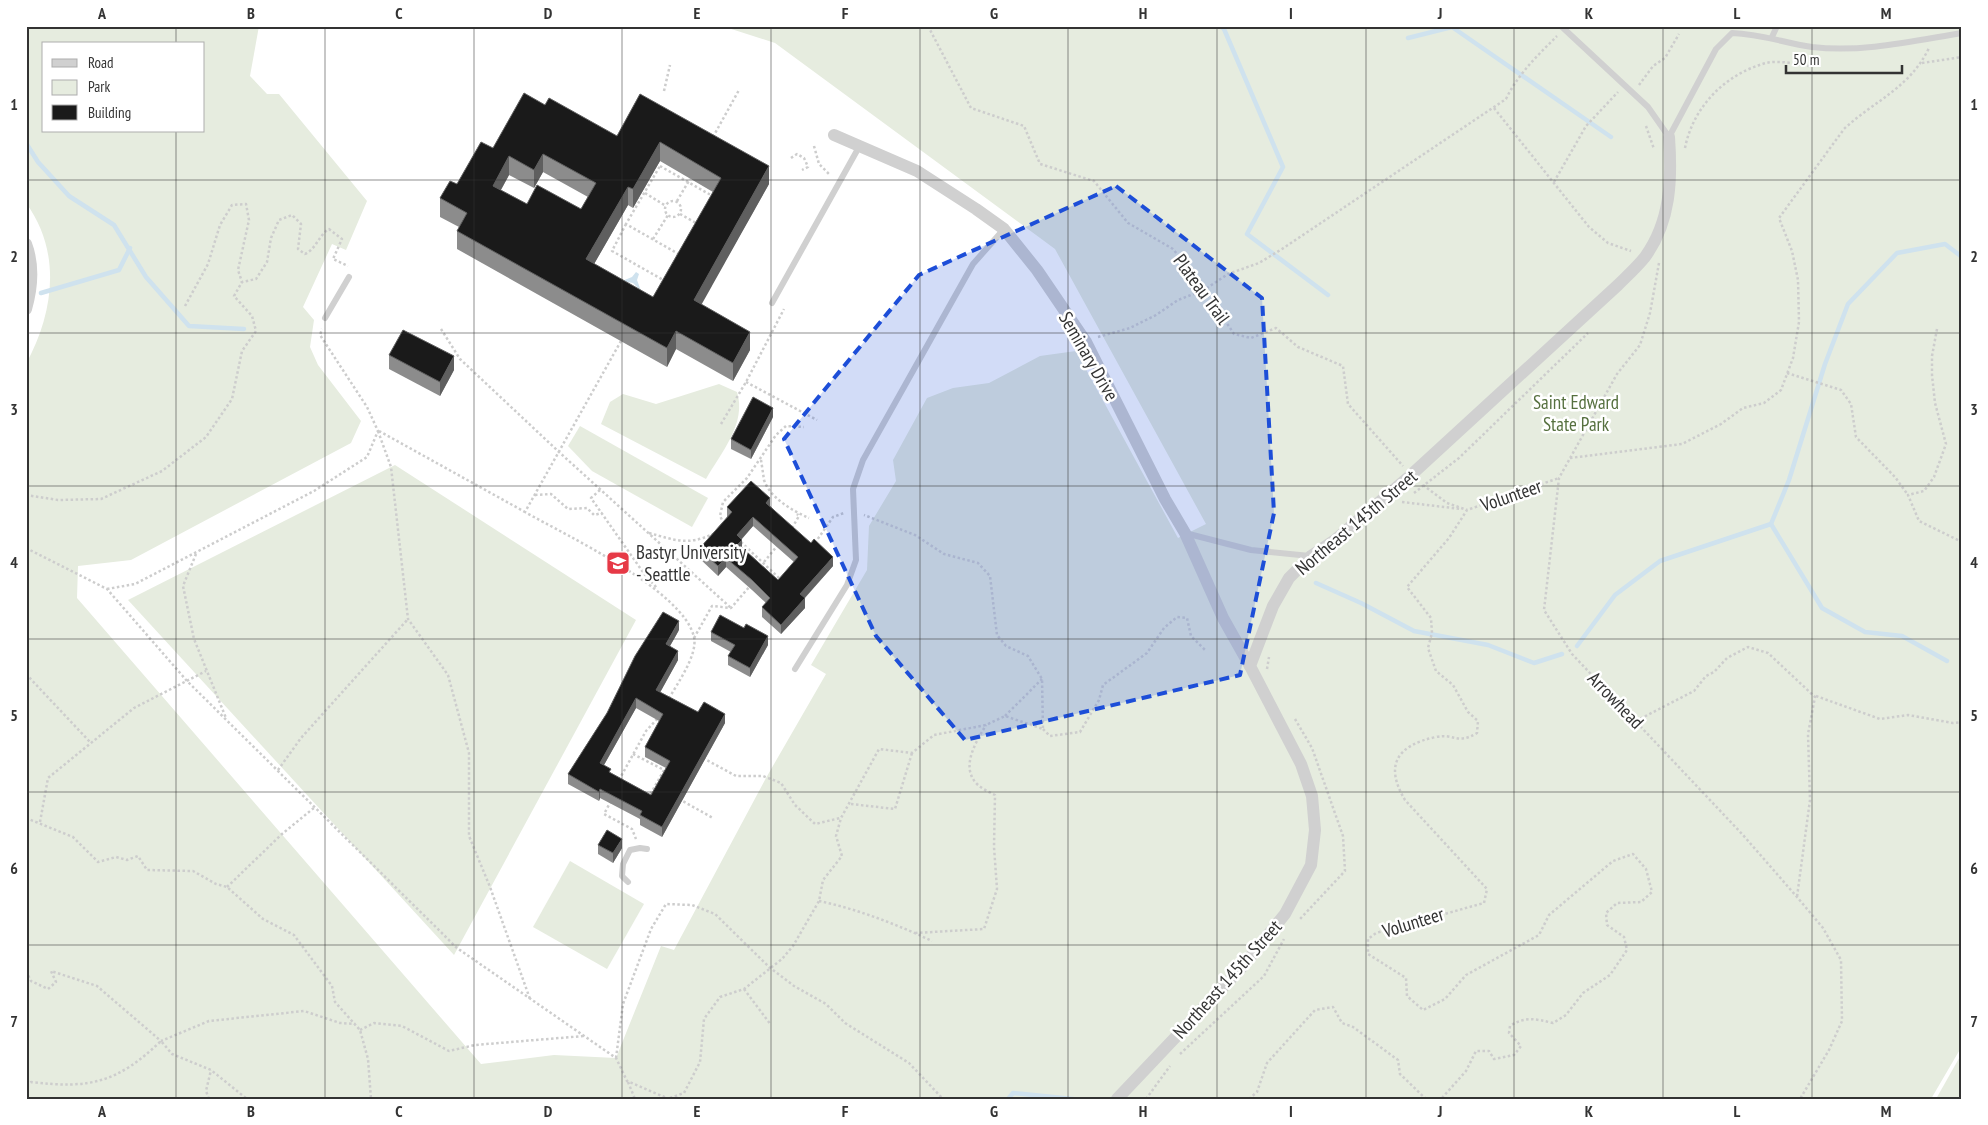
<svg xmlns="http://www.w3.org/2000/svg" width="1988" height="1125" viewBox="0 0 1988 1125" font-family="'PT Sans Narrow',sans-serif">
<rect width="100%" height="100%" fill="#fff"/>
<g fill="#e6ecdf" fill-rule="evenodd">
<path d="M26,26H259L250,76L267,94H279L367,201L346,250L332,244L303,307L314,320L310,347L318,365L361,421L351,443L131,560L78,566L77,598L481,1064L554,1055L616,1058L661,946L674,950L766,778L826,674L811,665L867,570L869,526L896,481L893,460L927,398L953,388L989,383L1040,356L1076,351L1178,538L1206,524L1055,249L775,43L722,26H1962V1046L1931,1099H26V364C54,313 62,252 26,203ZM44,44H204V131H44Z"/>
<path d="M719,384L737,392C747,423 721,453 706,479L601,424L610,402L623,394L656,404Z"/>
<path d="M580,426L708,498L692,527L592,471L568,446Z"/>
<path d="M395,465L636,620L454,955L128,600Z"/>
<path d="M570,861L644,904L607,969L533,927Z"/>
<path d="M1962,1053V1099H1936Z"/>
</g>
<path fill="#cfe2ee" d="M636,272L639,274L637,280L641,291L633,283L622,281L632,277Z"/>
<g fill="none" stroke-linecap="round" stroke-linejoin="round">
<g stroke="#cfe2ee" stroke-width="4.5">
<path d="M1220,26L1224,29L1283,167L1247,234L1328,295"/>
<path d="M1408,38L1452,27L1611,137"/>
<path d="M26,143L38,162L69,196L114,225L146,277L189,326L244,329"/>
<path d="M41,293L119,270L130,248"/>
<path d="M1771,524L1822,608L1865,632L1902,636L1947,661"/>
<path d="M1316,583L1361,603L1414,631L1488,645L1534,663L1562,654"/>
<path d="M1577,646L1615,595L1660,561L1771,524L1789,480L1825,364L1848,304L1897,253L1945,244L1962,257"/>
<path d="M1008,1099L1013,1093L1073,1099"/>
</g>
<g stroke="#cdcdcd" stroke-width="2.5" stroke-dasharray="2.5 2.5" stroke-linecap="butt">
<path d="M928,26L971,108L1024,126L1040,164L1094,181L1128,223L1173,249L1201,284L1234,334L1251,338L1276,328L1298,347L1343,366L1348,404L1403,466"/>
<path d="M1922,63L1962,57"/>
<path d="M1639,85L1653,66L1665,58L1679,34"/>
<path d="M664,91L670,65"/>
<path d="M1494,108L1589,227L1608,243L1631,251"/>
<path d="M1646,126L1654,149"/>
<path d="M713,137L739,90"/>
<path d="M814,146L819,164L829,174"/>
<path d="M1685,148C1693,107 1725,74 1766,63C1779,60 1796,64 1809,66"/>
<path d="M791,158L797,154L804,158L808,167L802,170"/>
<path d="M660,166L716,198L682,256L626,224Z"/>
<path d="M1554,182L1586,126L1618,92"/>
<path d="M645,193L666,206"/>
<circle cx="673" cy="209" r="8"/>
<path d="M677,201L690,179"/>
<path d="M680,214L698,224"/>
<path d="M626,224L612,251L665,281"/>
<path d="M653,239L668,215"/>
<path d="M1659,263L1650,313L1640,345L1617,374L1559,478L1544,610L1572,654L1743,835L1797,897L1823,928L1841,960L1842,1021L1829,1050L1800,1099"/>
<path d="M185,306L208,264L220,225L232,205L246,204L249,220L238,270L242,282L256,279L267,262L271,238L279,220L292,215L301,224L298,249L305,254C317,248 318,236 329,229L342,239L333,259L348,266"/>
<path d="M441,329L460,359L559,452L731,608"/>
<path d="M1937,329L1932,356V375L1935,403L1946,444L1934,477L1924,491L1908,495L1919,521L1962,542"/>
<path d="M1098,337L1130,328L1156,315L1178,300L1204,290L1228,274L1259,263L1282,249L1506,99C1518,74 1538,55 1557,36"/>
<path d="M621,341L525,512C567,536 683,590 694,637C698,655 677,684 668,700"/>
<path d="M1787,373L1841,390L1851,404L1856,437L1895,477L1908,495"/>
<path d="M746,382L817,420"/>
<path d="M721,424L746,382L784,309"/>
<path d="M378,431L391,467L408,619L448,675L469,753V836L490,887L530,999"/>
<path d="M379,431L525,512"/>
<path d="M1570,458L1682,444L1721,424L1743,408L1764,403L1781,390L1793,358L1799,322L1798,280L1792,251L1779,218L1844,129C1875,100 1909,89 1929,48"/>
<path d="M761,460C762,466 763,473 764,480C770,498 793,511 809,518"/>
<path d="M1423,485L1447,503L1467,510"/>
<path d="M600,490L591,498L645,575L657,588"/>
<path d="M1414,493L1459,458L1588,333"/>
<path d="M26,495L58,500L101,499L162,471L206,437L232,399L242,351L256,331L252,316L234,296L242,282"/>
<path d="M535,495L551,494L568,509L587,508L594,515L602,513"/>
<path d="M1402,502L1461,509"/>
<path d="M724,524L720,516L723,502L747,478L776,435L786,426L804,427"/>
<path d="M792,528L799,516L797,514"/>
<path d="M649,533C675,540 687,546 713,534"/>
<path d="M741,542L780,579"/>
<path d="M815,543L833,517L844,513"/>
<path d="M26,548L107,589L187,681L457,948L616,1058L627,1081L669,1099"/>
<path d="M196,554L183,586L194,639L226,718"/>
<path d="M764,562L777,546"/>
<path d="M107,589L135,584L314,491L367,457L378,431L367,407L320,335L322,329"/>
<path d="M694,638L712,606L731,608L750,586"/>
<path d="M1267,669L1269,657"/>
<path d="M26,674L90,742"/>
<path d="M1816,696L1880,719L1908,715L1953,723L1962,722"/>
<path d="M1005,716L1042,679"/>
<path d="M1295,719L1312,748L1343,836L1345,871L1300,919"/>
<path d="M1636,721L1694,691L1706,676L1714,672L1727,658L1748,647L1768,653L1815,697L1808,734L1810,800L1797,897"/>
<path d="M1043,729L1050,736L1080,732L1099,700L1103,685L1147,653L1164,628L1177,617L1187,618L1191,636L1206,651"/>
<path d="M633,754L664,770L650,795"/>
<path d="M703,758L736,776H763L781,783L795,805L815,824L840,818"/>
<path d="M278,770L301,738L408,619"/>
<path d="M619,780L646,731L658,718"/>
<path d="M679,799L713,818"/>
<path d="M611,801L604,814L632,829L636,839"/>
<path d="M851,804L895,809L912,753"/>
<path d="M26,818L73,837L98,862L116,857L127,860L138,856L147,870L193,871L216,884L227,887L263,919L294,935L332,986L335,1002L360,1030L368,1059L371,1099"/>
<path d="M40,822L48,778L134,708L206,671"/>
<path d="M227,887L282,834L315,807"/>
<path d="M819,901C857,909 896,924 932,941"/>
<path d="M915,933L984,929L997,889L994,847L995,795C989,792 982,789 977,784C960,767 976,742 986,725"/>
<path d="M26,971L31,981L48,989L56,982L51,971L97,986L161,1041L209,1021L304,1011L340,1023L355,1024"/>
<path d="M744,989L771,1025"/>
<path d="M360,1030L374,1023L402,1026L449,1051L475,1045L584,1036"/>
<path d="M1180,1054L1264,976L1284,939"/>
<path d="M616,1058L623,1004L651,929L666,904L692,905L715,914L769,967L794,986L826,1004L845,1023L909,1063L943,1099"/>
<path d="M628,1082L635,1099"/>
<path d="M26,1085L31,1082C90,1089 117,1083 161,1041L172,1054L211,1070L247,1099"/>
<path d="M670,1098L684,1093L700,1062L704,1019L720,997L744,989L782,959L793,946L819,901L823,880L842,856L836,836L841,818L879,749L912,753L934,735L986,725L1005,716L1043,729L1042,679L1028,656L1006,646L997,635L990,576L978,563L944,554L915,535L864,515"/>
<path d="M209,1099L206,1091L211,1070"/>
<path d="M1146,1099L1170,1066"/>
<path d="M1249,1099L1257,1092L1267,1063L1315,1010L1333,1007L1342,1023L1353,1027L1398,1060L1400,1074L1426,1099"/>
<path d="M1427,1099L1442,1098L1466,1071L1476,1051H1489L1494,1059L1514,1055L1521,1046L1509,1033L1510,1026C1525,1016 1536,1019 1553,1023L1566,1015L1583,993L1610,975L1627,950L1624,937L1607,925L1606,913L1617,903L1641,902L1652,892L1646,869L1633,854L1613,861L1549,915L1539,935L1466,975L1445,999L1423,1010L1407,996L1406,978L1368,954V939L1376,933L1484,903L1487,889L1405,800C1384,765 1397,745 1436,737C1454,733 1457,745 1477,733L1478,721L1468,712L1453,685L1436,671L1428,648L1432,633L1431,618L1407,587L1449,538L1467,510L1559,478"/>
</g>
<g stroke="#d0d0d0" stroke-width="6">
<path d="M1561,26L1648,107L1669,137L1716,49L1732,33C1762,34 1784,43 1812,47C1862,53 1913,41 1962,33"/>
<path d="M1772,37L1777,26"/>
<path d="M772,303L859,147"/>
<path d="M325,318L349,277"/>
<path d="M1185,533L1251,550L1310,556"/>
<path d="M795,669L847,585L856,560L853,489L863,460L973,264L1004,229"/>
<path d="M628,882L622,876L623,864L630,850L640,848L647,849"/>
</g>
<g stroke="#d0d0d0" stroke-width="12">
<path d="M834,135L917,171L976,209L1004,229L1037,270L1086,342L1165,499L1185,533L1223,618L1250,666"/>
<path d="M26,244C34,265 32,288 26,309"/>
<path d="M1117,1099L1243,966L1285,914L1311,865L1315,830L1312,796L1301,764L1250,666L1273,606L1289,578L1311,556L1335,540L1411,475L1618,285C1627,276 1637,267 1645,257C1671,221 1672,179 1669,137"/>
</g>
</g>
<g fill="#8c8c8c" fill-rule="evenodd">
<path d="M640,94L769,184L701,304L750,350L733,381L676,349L667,367L457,249V231L459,227L440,217V198L457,184L493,148L545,105L617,136ZM660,161L713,192L653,297L594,264L628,205L633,208ZM543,172L588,197L581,209L527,204L501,190L509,175L534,188Z"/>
<path d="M389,355L454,370L440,396L389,369Z"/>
<path d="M773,417L751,459L731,449V439Z"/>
<path d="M770,506L833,566L805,598V608L781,634L762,617V607L766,603L752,590L726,567L718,576L699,558V549L727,517V507ZM753,526L794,562L778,580L742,547V539Z"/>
<path d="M679,630L670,646L678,660L660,692L698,712L725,723L662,837L640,825V819L600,798L599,801L568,784V774L607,713ZM636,708L659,721L645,747V757L666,768L651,795L611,773L604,765Z"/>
<path d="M711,632L768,645L750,677L728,665V656L731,652L711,641Z"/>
<path d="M598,845L622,848L613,863L598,854Z"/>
</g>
<g fill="#5f5f5f">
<path d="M660,142V161L633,208V189Z"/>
<path d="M543,154V172L534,188V170Z"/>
<path d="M509,156V175L493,204V186Z"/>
<path d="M769,166V184L694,318V300Z"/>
<path d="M628,187V205L586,278V259Z"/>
<path d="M676,331V349L667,367V348Z"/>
<path d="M750,332V350L733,381V363Z"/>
<path d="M454,356V370L440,396V382Z"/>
<path d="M773,408V417L751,459V450Z"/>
<path d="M770,498V508L766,503Z"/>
<path d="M753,517V526L737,544V535Z"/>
<path d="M742,540V549L738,544Z"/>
<path d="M833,557V566L800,603V594Z"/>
<path d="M726,558V567L718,576V566Z"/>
<path d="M805,598V608L781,634V625Z"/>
<path d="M679,621V630L666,653V644Z"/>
<path d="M768,636V645L750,677V668Z"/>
<path d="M678,651V660L656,700V690Z"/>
<path d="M636,698V708L600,772V763Z"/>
<path d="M725,714V723L662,837V827Z"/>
<path d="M600,789V798L599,801V792Z"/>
<path d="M622,839V848L613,863V853Z"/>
</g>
<g fill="#1a1a1a" stroke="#5f5f5f" fill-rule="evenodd">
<path d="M524,93L545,105L549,98L617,136L640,94L769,166L694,300L750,332L733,363L676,331L667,348L457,231L467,213L440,198L450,181L457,184L481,142L493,148ZM660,142L721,178L653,297L586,259L628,187L633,189ZM543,154L596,183L581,209L537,185L527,204L493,186L509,156L534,170Z"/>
<path d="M403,330L454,356L440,382L389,355Z"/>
<path d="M753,397L773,408L751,450L731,439Z"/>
<path d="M751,481L770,498L766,503L811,543L814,539L833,557L800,594L805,598L781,625L762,607L770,598L752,580L726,558L718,566L699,549L732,512L727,507ZM753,517L798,557L778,580L738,544L742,540L737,535Z"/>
<path d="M663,612L679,621L666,644L678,651L656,690L698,712L704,702L725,714L662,827L640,815L642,811L600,789L599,792L568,774L607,713L635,656ZM636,698L663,714L645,747L670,761L651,795L609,772L611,769L600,763Z"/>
<path d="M720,615L744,628L746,624L768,636L750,668L728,656L735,645L711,632Z"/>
<path d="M607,830L622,839L613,853L598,845Z"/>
</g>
<path fill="#1d4ed8" fill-opacity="0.2" stroke="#1d4ed8" stroke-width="4" stroke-dasharray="10 6" stroke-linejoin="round" d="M1116,186L1262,298L1274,513L1240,675L965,740L876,636L784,439L919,275Z"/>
<path fill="none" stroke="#333" stroke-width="1" stroke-opacity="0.55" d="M176,26V44M325,26V1099M474,26V1099M622,26V1099M771,26V1099M920,26V1099M1068,26V1099M1217,26V1099M1366,26V1099M1514,26V1099M1663,26V1099M1812,26V1099M176,131V1099M26,180H1962M26,333H1962M26,486H1962M26,639H1962M26,792H1962M26,945H1962"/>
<defs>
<g id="university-square" transform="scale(1.25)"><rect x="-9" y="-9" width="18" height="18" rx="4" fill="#e63946" stroke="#fff"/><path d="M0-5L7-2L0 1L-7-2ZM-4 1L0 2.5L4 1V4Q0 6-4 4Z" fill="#fff"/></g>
</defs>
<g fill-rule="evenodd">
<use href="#university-square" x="618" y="563"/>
</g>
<g text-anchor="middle" stroke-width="5" stroke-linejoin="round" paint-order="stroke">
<g font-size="19" fill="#333" stroke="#fff">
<text transform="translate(1202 289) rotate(54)" y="7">Plateau Trail</text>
<text transform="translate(1089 356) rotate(60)" y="7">Seminary Drive</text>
<text transform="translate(1511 495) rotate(-19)" y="7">Volunteer</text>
<text transform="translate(1356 522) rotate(-40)" y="7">Northeast 145th Street</text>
<text transform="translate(1616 700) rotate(46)" y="7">Arrowhead</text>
<text transform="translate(1413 922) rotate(-17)" y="7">Volunteer</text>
<text transform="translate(1227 979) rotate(-48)" y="7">Northeast 145th Street</text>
</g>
<g font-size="19" fill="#56703f" stroke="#fff">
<text x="1576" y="409">Saint Edward<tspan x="1576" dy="22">State Park</tspan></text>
</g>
<g font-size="19" fill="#333" stroke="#fff" text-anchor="start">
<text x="636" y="559">Bastyr University<tspan x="636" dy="22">- Seattle</tspan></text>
</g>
</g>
<rect width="1988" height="1125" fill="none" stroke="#ffffff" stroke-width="55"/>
<rect x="42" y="42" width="162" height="90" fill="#ffffff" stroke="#adadad"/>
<rect x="52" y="59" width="25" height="8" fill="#d0d0d0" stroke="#adadad"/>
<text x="88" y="68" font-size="15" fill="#333333">Road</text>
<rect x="52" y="80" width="25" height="15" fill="#e6ecdf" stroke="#adadad"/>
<text x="88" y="92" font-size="15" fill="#333333">Park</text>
<rect x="52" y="105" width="25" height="15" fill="#1a1a1a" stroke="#adadad"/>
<text x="88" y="118" font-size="15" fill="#333333">Building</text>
<path d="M1786 65v8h116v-8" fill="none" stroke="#333333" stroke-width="2.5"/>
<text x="1793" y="65" font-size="15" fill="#333333" stroke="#ffffff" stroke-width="4" paint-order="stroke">50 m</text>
<rect x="28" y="28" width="1932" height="1070" fill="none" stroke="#333" stroke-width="2"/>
<g font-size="16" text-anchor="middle" font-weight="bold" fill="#333">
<text x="102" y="19">A</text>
<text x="251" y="19">B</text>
<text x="399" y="19">C</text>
<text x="548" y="19">D</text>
<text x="697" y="19">E</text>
<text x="845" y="19">F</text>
<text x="994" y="19">G</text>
<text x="1143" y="19">H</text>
<text x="1291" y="19">I</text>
<text x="1440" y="19">J</text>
<text x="1589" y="19">K</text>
<text x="1737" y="19">L</text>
<text x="1886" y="19">M</text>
<text x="14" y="110">1</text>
<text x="1974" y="110">1</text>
<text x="14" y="262">2</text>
<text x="1974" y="262">2</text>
<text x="14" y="415">3</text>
<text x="1974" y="415">3</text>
<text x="14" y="568">4</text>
<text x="1974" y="568">4</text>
<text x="14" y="721">5</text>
<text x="1974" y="721">5</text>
<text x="14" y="874">6</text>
<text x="1974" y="874">6</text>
<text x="14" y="1027">7</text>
<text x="1974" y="1027">7</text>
<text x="102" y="1117">A</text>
<text x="251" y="1117">B</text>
<text x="399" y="1117">C</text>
<text x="548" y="1117">D</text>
<text x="697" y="1117">E</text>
<text x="845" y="1117">F</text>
<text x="994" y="1117">G</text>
<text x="1143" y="1117">H</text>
<text x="1291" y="1117">I</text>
<text x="1440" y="1117">J</text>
<text x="1589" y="1117">K</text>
<text x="1737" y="1117">L</text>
<text x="1886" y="1117">M</text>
</g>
</svg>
